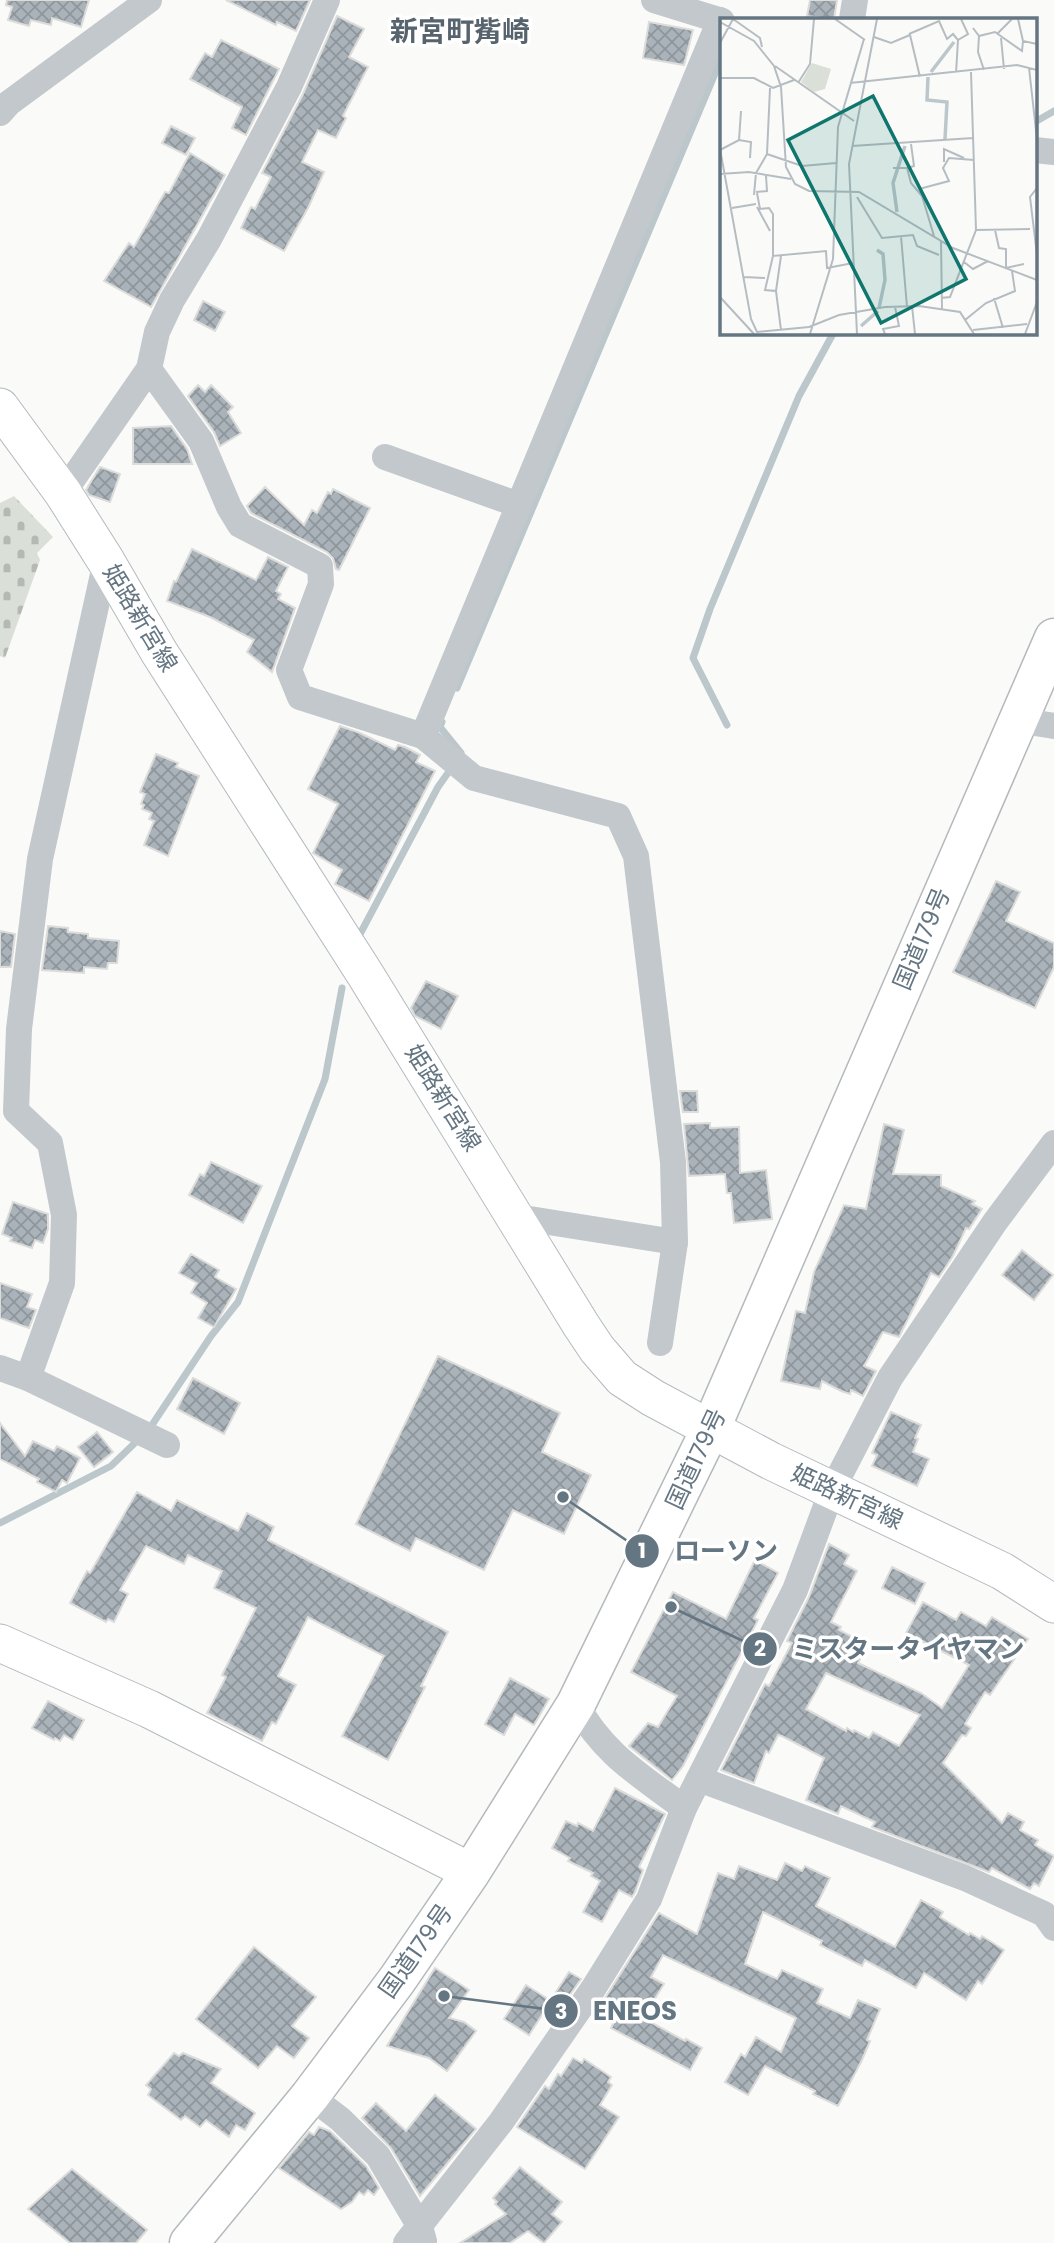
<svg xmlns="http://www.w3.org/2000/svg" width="1054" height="2243" viewBox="0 0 1054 2243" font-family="Poppins,'Noto Sans JP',sans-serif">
<defs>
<pattern id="cemetery-stones" width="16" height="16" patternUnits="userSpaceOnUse" patternTransform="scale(1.75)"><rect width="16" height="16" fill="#dadfd7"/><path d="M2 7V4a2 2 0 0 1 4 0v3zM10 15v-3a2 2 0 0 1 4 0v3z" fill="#b4b9b4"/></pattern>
<pattern id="building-cross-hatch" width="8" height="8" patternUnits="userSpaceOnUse" patternTransform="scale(1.75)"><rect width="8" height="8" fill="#aab3b9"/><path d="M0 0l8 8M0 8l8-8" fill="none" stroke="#8e969c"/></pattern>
</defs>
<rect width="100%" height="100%" fill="#fafaf8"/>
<path fill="url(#cemetery-stones)" d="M14,496L53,537L37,553L40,560L5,658L0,656V503Z"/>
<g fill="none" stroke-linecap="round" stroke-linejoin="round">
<g stroke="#bbc7cb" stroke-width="7">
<path d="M1035,122L1054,111"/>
<path d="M457,688L722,57"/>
<path d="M442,722L440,727L461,753"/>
<path d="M727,725L693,658L710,609L799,396L834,332"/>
<path d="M359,936L438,787L450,770"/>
<path d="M148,1431L211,1336L238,1302L325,1079L342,988"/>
<path d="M0,1523L111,1466L139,1439"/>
</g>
</g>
<g fill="url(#building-cross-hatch)" stroke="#dcdcda" stroke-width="2" fill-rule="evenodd">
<path d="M7,0H89L81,27L52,18L51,25L31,20L29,26L8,20L12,7L6,5Z"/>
<path d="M226,0H310L296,31L277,22L276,25Z"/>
<path d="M810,0H837L834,19L807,16Z"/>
<path d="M337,16L364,29L349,57L368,67L343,116L346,118L336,138L318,130L302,162L324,172L309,206L284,251L241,228L251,207L255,209L271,177L262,173L303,94Z"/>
<path d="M649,22L693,30L684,65L643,58Z"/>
<path d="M221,40L279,69L246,135L232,128L242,107L190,79L205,53L212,57Z"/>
<path d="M171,126L195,138L186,155L162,143Z"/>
<path d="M190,153L225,175L151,307L104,281L129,243L134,247L165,192L169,193Z"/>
<path d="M203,301L225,312L215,331L194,320Z"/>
<path d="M198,385L205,392L211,385L233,407L228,412L241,433L220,446L214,432L188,396Z"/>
<path d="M171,426L187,449L192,464H133V428Z"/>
<path d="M100,467L120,474L110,502L89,495L86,490Z"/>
<path d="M265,487L304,525L312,510L317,513L328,492L331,494L333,489L370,508L339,570L336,569L333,558L327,552L251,513L247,506Z"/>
<path d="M192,549L256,580L268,557L288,567L276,591L281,594L278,599L295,608L272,672L247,652L254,640L210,617L167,601L174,581L176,582Z"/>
<path d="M340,726L360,733L395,750L398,745L405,747L420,755L416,762L435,771L369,901L335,884L342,870L313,853L338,804L308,789Z"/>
<path d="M156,754L178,763L176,767L199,776L168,856L144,845L154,821L149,819L152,813L142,809L144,805L141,804L145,794L140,792Z"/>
<path d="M996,881L1020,892L1006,921L1054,943V967L1035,1008L953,972Z"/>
<path d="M48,926L68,928V932L88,934V938L119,941L117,963H108L107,969L84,967V973L42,970Z"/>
<path d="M0,931L15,934L11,967H0Z"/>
<path d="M426,981L458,996L441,1029L415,1016L411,1008Z"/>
<path d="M680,1091H697L698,1112H683Z"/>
<path d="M710,1123V1128L739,1127L740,1173L766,1170L772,1219L734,1223L731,1193H727L725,1174L689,1176L684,1124Z"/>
<path d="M884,1124L904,1130L893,1174L941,1175V1186L975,1201L972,1204L982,1209L969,1229L966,1228L953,1256L939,1277L931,1273L899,1337L883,1332L864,1366L876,1371L863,1396L851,1390L850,1394L841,1391L822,1381L820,1389L781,1381L796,1311L805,1313L814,1272L844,1205L866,1209Z"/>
<path d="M211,1162L262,1186L243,1223L189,1195L200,1174L204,1176Z"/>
<path d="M13,1202L48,1214V1229L43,1243L35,1240L32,1248L10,1241L12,1238L2,1234Z"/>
<path d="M1022,1250L1053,1275L1034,1300L1002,1275Z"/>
<path d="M191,1254L219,1270L215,1277L236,1289L214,1327L198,1318L207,1303L191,1293L197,1283L179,1273Z"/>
<path d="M0,1283L32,1294L27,1307L36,1310L29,1328L0,1318Z"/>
<path d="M438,1356L560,1413L542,1452L591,1475L564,1534L513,1510L484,1570L416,1538L410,1551L356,1524Z"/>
<path d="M193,1378L240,1403L224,1434L177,1409Z"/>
<path d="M891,1412L921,1425L915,1438L918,1439L913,1452L929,1459L917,1486L872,1466L877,1455L872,1453Z"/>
<path d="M0,1423L25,1456L33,1441L54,1451L57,1446L80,1458L67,1483L62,1480L56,1492L37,1482L39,1479L0,1459Z"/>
<path d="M97,1432L113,1452L94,1467L78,1447Z"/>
<path d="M137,1492L171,1511L177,1500L238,1531L247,1513L274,1527L268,1540L448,1632L421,1686L425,1687L388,1760L342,1736L384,1656L308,1617L278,1676L296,1685L276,1724L272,1722L262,1741L207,1713L226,1677L222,1675L256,1608L214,1588L222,1571L188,1555L184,1564L146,1546L120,1590L128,1594L114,1622L108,1619L106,1622L70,1603L87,1571L90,1573Z"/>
<path d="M829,1544L849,1555L844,1564L857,1571L831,1622L841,1627L839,1630L868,1645L858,1663L921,1693L942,1708L969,1665L906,1633L923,1602L956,1620L961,1612L986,1626L992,1617L1028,1639L990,1695L985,1692L965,1724L971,1728L966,1736L962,1735L943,1763L1002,1823L1008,1813L1024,1822L1020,1830L1038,1840L1035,1845L1054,1856L1039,1886L1034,1883L1030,1889L992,1868L989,1872L872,1827L875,1822L841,1806L838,1814L806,1800L824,1758L782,1736L778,1735L769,1753L766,1751L754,1783L721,1770L765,1684L769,1686L792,1643L787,1641L809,1597ZM826,1673L920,1715L899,1746L873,1732L869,1738L854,1730L853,1732L847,1728L846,1731L806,1709Z"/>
<path d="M755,1560L778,1573L754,1618L758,1620L683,1766L672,1780L629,1746L648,1723L658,1727L677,1696L631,1672L673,1592L726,1619Z"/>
<path d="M892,1567L925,1583L915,1604L882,1588Z"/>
<path d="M510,1678L549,1699L534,1725L515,1714L504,1735L485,1724Z"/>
<path d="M48,1701L84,1720L73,1740L64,1735L60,1741L55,1738L54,1740L32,1728Z"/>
<path d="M615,1788L665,1814L639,1867L643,1870L635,1892L632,1897L619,1890L602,1922L583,1912L600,1881L591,1876L593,1873L568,1861L570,1858L552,1848L566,1821L577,1826L578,1823L593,1831Z"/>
<path d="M785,1863L802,1871L805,1866L830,1878L816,1906L895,1947L921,1900L943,1912L940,1917L969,1935L970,1933L980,1939L982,1936L1004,1950L982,1984L978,1981L966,2000L924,1973L916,1988L865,1960L862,1966L820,1945L822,1941L763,1912L745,1964L777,1979L782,1970L823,1989L817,2003L850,2018L858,2000L880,2009L867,2040L870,2041L862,2060L838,2106L813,2094L815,2091L765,2066L748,2095L725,2082L741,2054L745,2057L756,2037L781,2052L796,2018L663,1955L651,1977L664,1984L643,2018L685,2041L686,2039L702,2048L690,2070L611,2028L613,2024L595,2014L659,1913L697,1934L718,1873L734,1879L739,1866L777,1880Z"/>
<path d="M254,1947L316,1997L292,2026L309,2038L294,2058L277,2046L258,2068L196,2019Z"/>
<path d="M435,1968L469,1990L449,2018L464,2022L476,2031L447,2071L429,2058L387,2046Z"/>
<path d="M569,1972L581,1979L567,1999L556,1992Z"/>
<path d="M526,1985L551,2001L529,2035L504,2019Z"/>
<path d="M174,2053L179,2056L183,2053L221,2069L211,2083L255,2113L245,2130L236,2125L229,2137L206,2120L200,2127L185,2116L181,2120L148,2095L151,2089L146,2085Z"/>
<path d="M573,2058L582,2063L584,2059L611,2077L608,2082L612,2085L600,2105L619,2117L585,2169L517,2127L545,2086L549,2089L558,2074L561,2076Z"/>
<path d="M435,2095L476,2129L420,2196L391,2148L362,2118L376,2103L406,2131Z"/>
<path d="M319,2127L330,2131L366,2166L379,2188L374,2195L368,2190L364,2195L359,2192L352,2202L341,2209L279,2168L309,2132L314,2135Z"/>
<path d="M520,2167L562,2202L552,2214L562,2222L544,2243L528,2231L510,2243H460L506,2214L495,2204L497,2202L493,2198Z"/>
<path d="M72,2169L147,2230L136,2243H70L28,2209Z"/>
</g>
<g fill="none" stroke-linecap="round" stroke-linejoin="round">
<g stroke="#b3babf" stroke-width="39">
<g id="secondary">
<path d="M0,407L63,493L106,561L159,652L365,974L581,1325L597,1349L622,1378L653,1398L771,1461L1002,1571L1054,1604"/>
<path d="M0,1643L149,1709L471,1872"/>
</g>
</g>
<g stroke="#b4b9bd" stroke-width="41">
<path id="highway" d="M189,2243L310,2096L397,1980L471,1872L576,1704L711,1428L1054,638"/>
</g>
<g stroke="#c3c8cc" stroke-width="26">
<path d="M654,0L722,21"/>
<path d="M852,19L855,0"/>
<path d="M0,113L9,103L149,0"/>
<path d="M1035,150L1054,152"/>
<path d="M149,369L201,441L229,507L240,525L320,566L321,584L289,670L300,697L423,736L474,778L618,816L636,856L673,1162L675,1242L660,1343"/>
<path d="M385,457L519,505"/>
<path d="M63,493L149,369L157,332L172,300L209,239L289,87L327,0"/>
<path d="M106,561L40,859L19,1029L16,1111L50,1143L64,1215L62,1283L28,1378L167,1445"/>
<path d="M1017,720L1054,726"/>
<path d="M423,736L720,20"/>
<path d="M517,1217L675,1242"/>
<path d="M0,1368L28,1378"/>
<path d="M576,1704C603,1754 640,1775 684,1808"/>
<path d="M699,1779L965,1878L1044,1914L1054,1928"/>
<path d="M310,2096L340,2119L378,2156L420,2227L424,2241"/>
<path d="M406,2243L501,2122L593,1989L649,1899L684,1808L795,1590L832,1490L890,1378L995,1222L1054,1143"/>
</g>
<use href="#secondary" stroke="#fff" stroke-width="37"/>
<use href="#highway" stroke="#fff" stroke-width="38"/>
</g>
<g text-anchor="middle" stroke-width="7" stroke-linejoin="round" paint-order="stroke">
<g font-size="24" fill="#657683" stroke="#fff">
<text transform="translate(140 618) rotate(59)" y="8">姫路新宮線</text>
<text transform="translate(922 939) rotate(-67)" y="8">国道179号</text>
<text transform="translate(443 1098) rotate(58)" y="8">姫路新宮線</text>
<text transform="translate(696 1459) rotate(-65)" y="8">国道179号</text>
<text transform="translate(847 1497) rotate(25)" y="8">姫路新宮線</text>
<text transform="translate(416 1951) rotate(-55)" y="8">国道179号</text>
</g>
<g font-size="28" font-weight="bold" fill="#57646e" stroke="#fff">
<text x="460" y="41">新宮町觜崎</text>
</g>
</g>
<g transform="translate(720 18)">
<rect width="317" height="317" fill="#fafaf8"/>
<path d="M92,45L111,51L105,71L94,74L81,64Z" fill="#dadfd7"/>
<path fill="none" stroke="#bbc7cb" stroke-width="3.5" d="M211,54L234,24M208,59L207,82L227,84L225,121M177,194L173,165L185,128M157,232L163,236L165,262L159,290M141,308L158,293"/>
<path fill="none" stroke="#b5bdc2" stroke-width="2" d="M13,1L40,20L42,29M115,1L145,22M298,1L303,23L317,26M0,4L34,23L54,48L61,69L66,149L75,166L89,173L139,174L233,230L317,262M253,10L259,18L258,34L264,52M189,16L219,3L227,21L233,16L238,22M277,16L292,1M259,18L275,14L302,33L303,23M154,19L171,25L190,17L200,59M281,20L284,51M0,25L13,1M55,48L134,103M309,50L317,121M236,55L238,22L248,16L241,1M0,60H34L53,70L74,62M78,65L90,46L94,1M130,65L297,47L317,52M19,122L21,93M132,128L253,120M0,131L31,301L37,314L89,309L119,297L165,289L199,288L240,294L254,316M0,132L19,122L31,124L30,140M47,136L82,148L116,145M224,144V131L244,140M173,150H187L191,165L202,178L214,218M187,150L194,148L191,126M0,156L29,154L71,161M317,170L310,179L317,237M199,171L229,163L223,150L229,140L254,142M36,174L47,173L46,158M37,175L40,191L49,190L53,196V238L106,233L107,250L133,245M34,177L36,155L47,136L50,70M137,179L162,220L193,217L197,228L219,237M37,189L50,213M12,190L36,186M256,212L310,211M275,212L279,230L286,231V250L304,246M181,218L187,289M221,223L222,291M53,238L45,272L56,273L61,312M244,244L253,251L268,243M24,259L45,260M56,273L61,238M0,279L34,316M221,280L230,279L256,212L251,54M274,280L283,310M192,288L195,316M245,302L266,285L295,273L292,253M253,312L307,306M90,316L113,241L118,109L144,21M137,316L129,146L157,1M165,316L163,311L179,308L175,289M305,316L317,284"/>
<path fill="#0f766e" fill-opacity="0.15" stroke="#0f766e" stroke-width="3.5" d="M153,78L246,261L161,305L68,122Z"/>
<rect width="317" height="317" fill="none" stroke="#657683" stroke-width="3.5"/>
</g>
<path fill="none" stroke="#657683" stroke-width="2.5" d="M563 1497L642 1551M671 1607L760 1649M444 1996L561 2011"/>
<g fill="#657683" stroke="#fff" stroke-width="2.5">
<circle cx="563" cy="1497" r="7"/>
<circle cx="671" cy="1607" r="7"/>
<circle cx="444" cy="1996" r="7"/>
<circle cx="642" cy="1551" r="18"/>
<circle cx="760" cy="1649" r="18"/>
<circle cx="561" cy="2011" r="18"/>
</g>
<g font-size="21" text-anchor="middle" font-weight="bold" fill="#fff">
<text x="642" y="1558">1</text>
<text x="760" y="1656">2</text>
<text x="561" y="2019">3</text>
</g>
<g font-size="26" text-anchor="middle" font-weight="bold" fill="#657683" stroke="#fff" stroke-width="7" stroke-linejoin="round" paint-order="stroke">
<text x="726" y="1560">ローソン</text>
<text x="908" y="1658">ミスタータイヤマン</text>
<text x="635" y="2020">ENEOS</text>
</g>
</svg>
